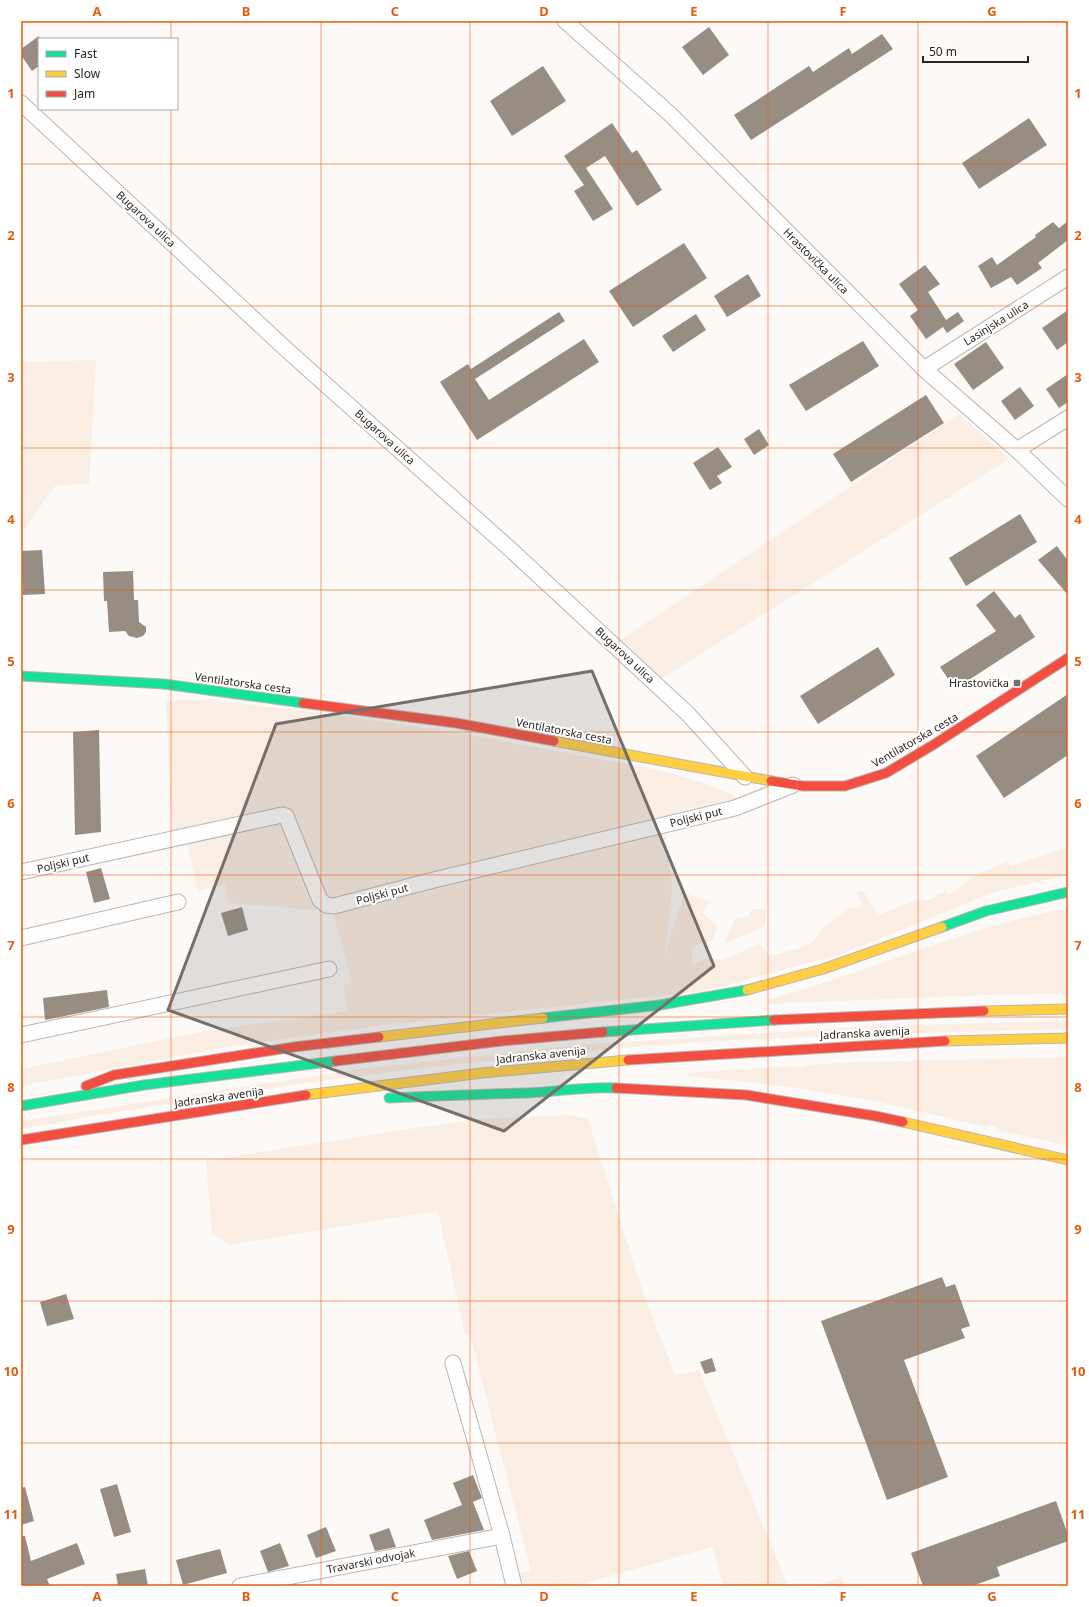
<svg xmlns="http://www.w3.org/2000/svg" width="1089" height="1607" viewBox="0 0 1089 1607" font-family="'Noto Sans',sans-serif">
<rect width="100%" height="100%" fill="#fcf9f7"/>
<g fill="#faede3">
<path d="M96,360L89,483L55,486L25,528H21V362Z"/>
<path d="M959,414L1009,459L661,679L619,641Z"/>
<path d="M178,700H205L336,715L458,733L658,770C684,777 714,785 738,798L525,850L357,894L331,899L320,885L296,816L287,806L172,834L166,702Z"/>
<path d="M279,820L283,824L316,910L229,903L225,884L198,891L187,842Z"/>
<path d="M665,832L672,888L665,954L684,893L710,902L702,912L717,927L713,940L692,946V966L706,959L722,960L759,944L771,956L797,949L813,942L822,929L849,908H859L863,904L856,892L863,891L878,915L917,900H931L945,891L949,895L976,875L1007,862L1011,866L1068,847V875L994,892L839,955L704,991L384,1025L233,1046L21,1086V1069L200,1032L348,1011L343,985L352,983L333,911L368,907L505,869Z"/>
<path d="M1068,908V994L985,995L768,1004V1000C869,972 965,927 1068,908Z"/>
<path d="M752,909H767L764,926L724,944L735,919L749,916Z"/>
<path d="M1068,1021V1029C946,1032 825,1035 703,1042C475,1057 246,1088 21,1129V1121L359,1069L590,1044L875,1026Z"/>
<path d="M1068,1057V1146L998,1130L997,1127L989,1125L987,1127L883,1103L817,1091L756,1083L688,1076L687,1073L790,1066L801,1068L810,1065L855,1062Z"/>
<path d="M571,1115L588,1119L644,1296L675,1375L699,1370L788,1586H724L712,1547L575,1586H518L515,1574L531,1571L470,1334L465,1335L438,1211L229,1245L212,1233L206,1161L401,1130L479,1119Z"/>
<path d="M841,1576L845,1586H817Z"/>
</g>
<g fill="#978d82">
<path d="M709,27L729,55L703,75L682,47Z"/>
<path d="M882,34L893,49L751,140L734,115L809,66L813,72L849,48L852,54Z"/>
<path d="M39,36V66L32,71L21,55V49Z"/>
<path d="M543,66L566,101L512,136L490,101Z"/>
<path d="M1029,118L1047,145L979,189L962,163Z"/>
<path d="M612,123L632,153L637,150L662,190L637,206L605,156L586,168L613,209L593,221L574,191L584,185L564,156Z"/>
<path d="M1068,221V240L1038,263L1042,268L1017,285L1011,277L991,288L978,266L992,257L997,265L1036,237L1035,235L1053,222L1059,228Z"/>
<path d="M684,243L707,278L633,327L609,291Z"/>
<path d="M925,265L940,284L928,292L946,320L958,312L964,321L947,333L943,327L926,339L910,316L918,310L899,284Z"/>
<path d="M748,274L761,296L727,317L714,296Z"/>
<path d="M1068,310V342L1057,350L1042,328Z"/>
<path d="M559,312L565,321L475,379L489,400L584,339L599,362L477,440L440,382L468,364L471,369Z"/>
<path d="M696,314L706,330L673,352L662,336Z"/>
<path d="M863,341L879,366L806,411L789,385Z"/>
<path d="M986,342L1004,368L973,390L954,364Z"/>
<path d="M1068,374V402L1059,408L1046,389Z"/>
<path d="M1020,387L1034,406L1015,420L1001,401Z"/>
<path d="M926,395L944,423L851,482L833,454Z"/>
<path d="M759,429L769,445L754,455L744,439Z"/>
<path d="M718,447L732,467L717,476L722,483L710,490L693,463Z"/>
<path d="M1020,514L1037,542L966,586L949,558Z"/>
<path d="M1057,546L1068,561V595L1038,560Z"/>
<path d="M42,550L45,594L23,595L21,551Z"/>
<path d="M133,571L134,600H138L139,622L146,627V632L143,636L137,638L129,636L125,631L109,632L107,601H104L103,572Z"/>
<path d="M994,591L1015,618L1020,614L1035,637L955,689L940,667L996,631L976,605Z"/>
<path d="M878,647L895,675L818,724L800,696Z"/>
<path d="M1068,694V755L1004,798L976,756Z"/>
<path d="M99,730L101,832L75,835L73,732Z"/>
<path d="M101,868L110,899L94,903L86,872Z"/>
<path d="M242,907L248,930L228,936L221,913Z"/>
<path d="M107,990L109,1007L45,1020L43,998Z"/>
<path d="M942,1277L946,1287L955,1284L970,1326L961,1329L965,1338L904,1360L948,1477L887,1500L821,1321Z"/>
<path d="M66,1294L74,1319L47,1326L40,1302Z"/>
<path d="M712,1358L716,1371L705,1374L700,1362Z"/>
<path d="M473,1475L482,1498L473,1502L484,1530L432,1540L424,1520L462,1505L453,1483Z"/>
<path d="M117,1484L131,1532L114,1537L100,1489Z"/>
<path d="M25,1487L34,1521L21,1525V1488Z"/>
<path d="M1056,1501L1068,1535V1541L997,1567L1000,1576L972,1586H923L911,1553Z"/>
<path d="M326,1527L336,1551L316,1558L307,1535Z"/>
<path d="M389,1528L396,1547L375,1551L369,1535Z"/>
<path d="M21,1536H25L31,1561L77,1543L85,1564L47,1579L50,1586H21Z"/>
<path d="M280,1543L289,1566L268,1572L260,1551Z"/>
<path d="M220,1549L227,1573L183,1585L176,1560Z"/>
<path d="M469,1551L477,1571L457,1579L448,1556Z"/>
<path d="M145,1569L148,1586H118L116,1574Z"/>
</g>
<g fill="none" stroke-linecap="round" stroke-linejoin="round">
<g stroke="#bbb6b3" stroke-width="17">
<g id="street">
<path d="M565,21L670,114L924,369L1017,450L1068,499"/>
<path d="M21,103L288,351L510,549L688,714L745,777"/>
<path d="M924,369L1068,277"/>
<path d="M1017,450L1068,418"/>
<path d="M21,872L282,815L286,816L320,900L326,905L334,906L434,880L735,808L793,785"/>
<path d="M21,938L178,902"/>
<path d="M21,1035L329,969"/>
<path d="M453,1363L502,1536L514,1586"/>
<path d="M240,1586L502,1536"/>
</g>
</g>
<g stroke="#bbb6b3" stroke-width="11">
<g id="fast">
<path d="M21,676L164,684L303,703"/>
<path d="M942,927L986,911L1068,892"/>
<path d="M543,1018L660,1005L747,990"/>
<path d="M603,1032L774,1020"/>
<path d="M389,1098C435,1096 481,1094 527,1093C557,1092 586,1086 616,1088"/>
<path d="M21,1106L144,1085L336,1061"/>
</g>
</g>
<g stroke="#bbb6b3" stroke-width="11">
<g id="slow">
<path d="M554,741L771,781"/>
<path d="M747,990L823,969L942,927"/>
<path d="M984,1011L1068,1009"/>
<path d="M379,1037L543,1018"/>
<path d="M945,1041L1068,1038"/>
<path d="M306,1095L482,1073L628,1060"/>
<path d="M903,1122L1068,1160"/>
</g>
</g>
<g stroke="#bbb6b3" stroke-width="11">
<g id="jam">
<path d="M303,703L456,723L554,741"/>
<path d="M771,781L803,786H845L886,773L933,745L1068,658"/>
<path d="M774,1020L984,1011"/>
<path d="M628,1060L945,1041"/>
<path d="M336,1061L502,1041L603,1032"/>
<path d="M86,1086L114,1075L294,1047L379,1037"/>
<path d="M616,1088L746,1095L875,1116L903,1122"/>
<path d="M21,1140L306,1095"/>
</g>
</g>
<use href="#street" stroke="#fffefe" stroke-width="15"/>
<use href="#fast" stroke="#16e098" stroke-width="9"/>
<use href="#slow" stroke="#ffcf43" stroke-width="9"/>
<use href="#jam" stroke="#f24e42" stroke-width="9"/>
</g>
<path fill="#746f6b" fill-opacity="0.2" stroke="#746f6b" stroke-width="3" stroke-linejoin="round" d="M592,671L714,966L504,1131L168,1010L276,724Z"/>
<path fill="none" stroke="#e8590c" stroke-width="1" stroke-opacity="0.55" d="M171,21V39M321,21V1586M470,21V1586M619,21V1586M768,21V1586M918,21V1586M171,109V1586M21,164H1068M21,306H1068M21,448H1068M21,590H1068M21,732H1068M21,875H1068M21,1017H1068M21,1159H1068M21,1301H1068M21,1443H1068"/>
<rect fill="#746f6b" stroke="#fff" stroke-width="1.5" x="1013" y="679" width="8" height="8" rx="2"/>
<g text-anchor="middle" stroke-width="4" stroke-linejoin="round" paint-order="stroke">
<g font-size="11" fill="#2b251f" stroke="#fff">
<text transform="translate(146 219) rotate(43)" y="4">Bugarova ulica</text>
<text transform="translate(816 261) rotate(45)" y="4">Hrastovička ulica</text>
<text transform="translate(996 323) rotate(-32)" y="4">Lasinjska ulica</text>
<text transform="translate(385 437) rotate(42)" y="4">Bugarova ulica</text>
<text transform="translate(625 655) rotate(43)" y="4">Bugarova ulica</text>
<text transform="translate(243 683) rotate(8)" y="4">Ventilatorska cesta</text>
<text transform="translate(564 731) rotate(11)" y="4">Ventilatorska cesta</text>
<text transform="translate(915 740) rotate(-30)" y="4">Ventilatorska cesta</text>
<text transform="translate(696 817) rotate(-14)" y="4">Poljski put</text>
<text transform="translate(63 863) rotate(-13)" y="4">Poljski put</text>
<text transform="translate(382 894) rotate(-15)" y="4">Poljski put</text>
<text transform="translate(865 1033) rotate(-3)" y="4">Jadranska avenija</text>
<text transform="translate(541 1055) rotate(-6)" y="4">Jadranska avenija</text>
<text transform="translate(219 1097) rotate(-8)" y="4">Jadranska avenija</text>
<text transform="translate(371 1561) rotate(-11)" y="4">Travarski odvojak</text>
</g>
<g font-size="11" fill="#2b251f" stroke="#fff" text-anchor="end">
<text x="1009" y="687">Hrastovička</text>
</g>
</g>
<rect width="1089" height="1607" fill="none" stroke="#ffffff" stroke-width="44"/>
<rect x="38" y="38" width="140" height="72" fill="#ffffff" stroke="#aaa8a5"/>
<rect x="46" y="51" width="20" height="6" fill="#16e098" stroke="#aaa8a5"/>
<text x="74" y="58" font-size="12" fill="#2b251f">Fast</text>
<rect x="46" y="71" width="20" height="6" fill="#ffcf43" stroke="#aaa8a5"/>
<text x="74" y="78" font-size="12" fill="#2b251f">Slow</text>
<rect x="46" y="91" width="20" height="6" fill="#f24e42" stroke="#aaa8a5"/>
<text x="74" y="98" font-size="12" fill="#2b251f">Jam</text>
<path d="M923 56v6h105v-6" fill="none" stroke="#2b251f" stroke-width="2"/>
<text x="929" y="56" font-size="12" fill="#2b251f" stroke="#ffffff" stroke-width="3" paint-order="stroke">50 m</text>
<rect x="22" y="22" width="1045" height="1563" fill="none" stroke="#e8590c" stroke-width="1.5"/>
<g font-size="13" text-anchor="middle" font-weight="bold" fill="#e8590c">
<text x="97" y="16">A</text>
<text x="246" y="16">B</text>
<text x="395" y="16">C</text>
<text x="544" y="16">D</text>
<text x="694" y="16">E</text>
<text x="843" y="16">F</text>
<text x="992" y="16">G</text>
<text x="11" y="98">1</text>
<text x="1078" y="98">1</text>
<text x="11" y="240">2</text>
<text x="1078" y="240">2</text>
<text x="11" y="382">3</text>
<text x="1078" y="382">3</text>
<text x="11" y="524">4</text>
<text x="1078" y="524">4</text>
<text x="11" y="666">5</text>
<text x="1078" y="666">5</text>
<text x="11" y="808">6</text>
<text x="1078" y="808">6</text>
<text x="11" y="950">7</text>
<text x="1078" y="950">7</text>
<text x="11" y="1092">8</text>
<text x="1078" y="1092">8</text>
<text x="11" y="1234">9</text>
<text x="1078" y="1234">9</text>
<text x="11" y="1376">10</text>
<text x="1078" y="1376">10</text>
<text x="11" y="1519">11</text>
<text x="1078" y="1519">11</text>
<text x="97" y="1601">A</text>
<text x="246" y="1601">B</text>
<text x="395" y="1601">C</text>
<text x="544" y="1601">D</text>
<text x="694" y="1601">E</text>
<text x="843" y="1601">F</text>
<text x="992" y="1601">G</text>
</g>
</svg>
